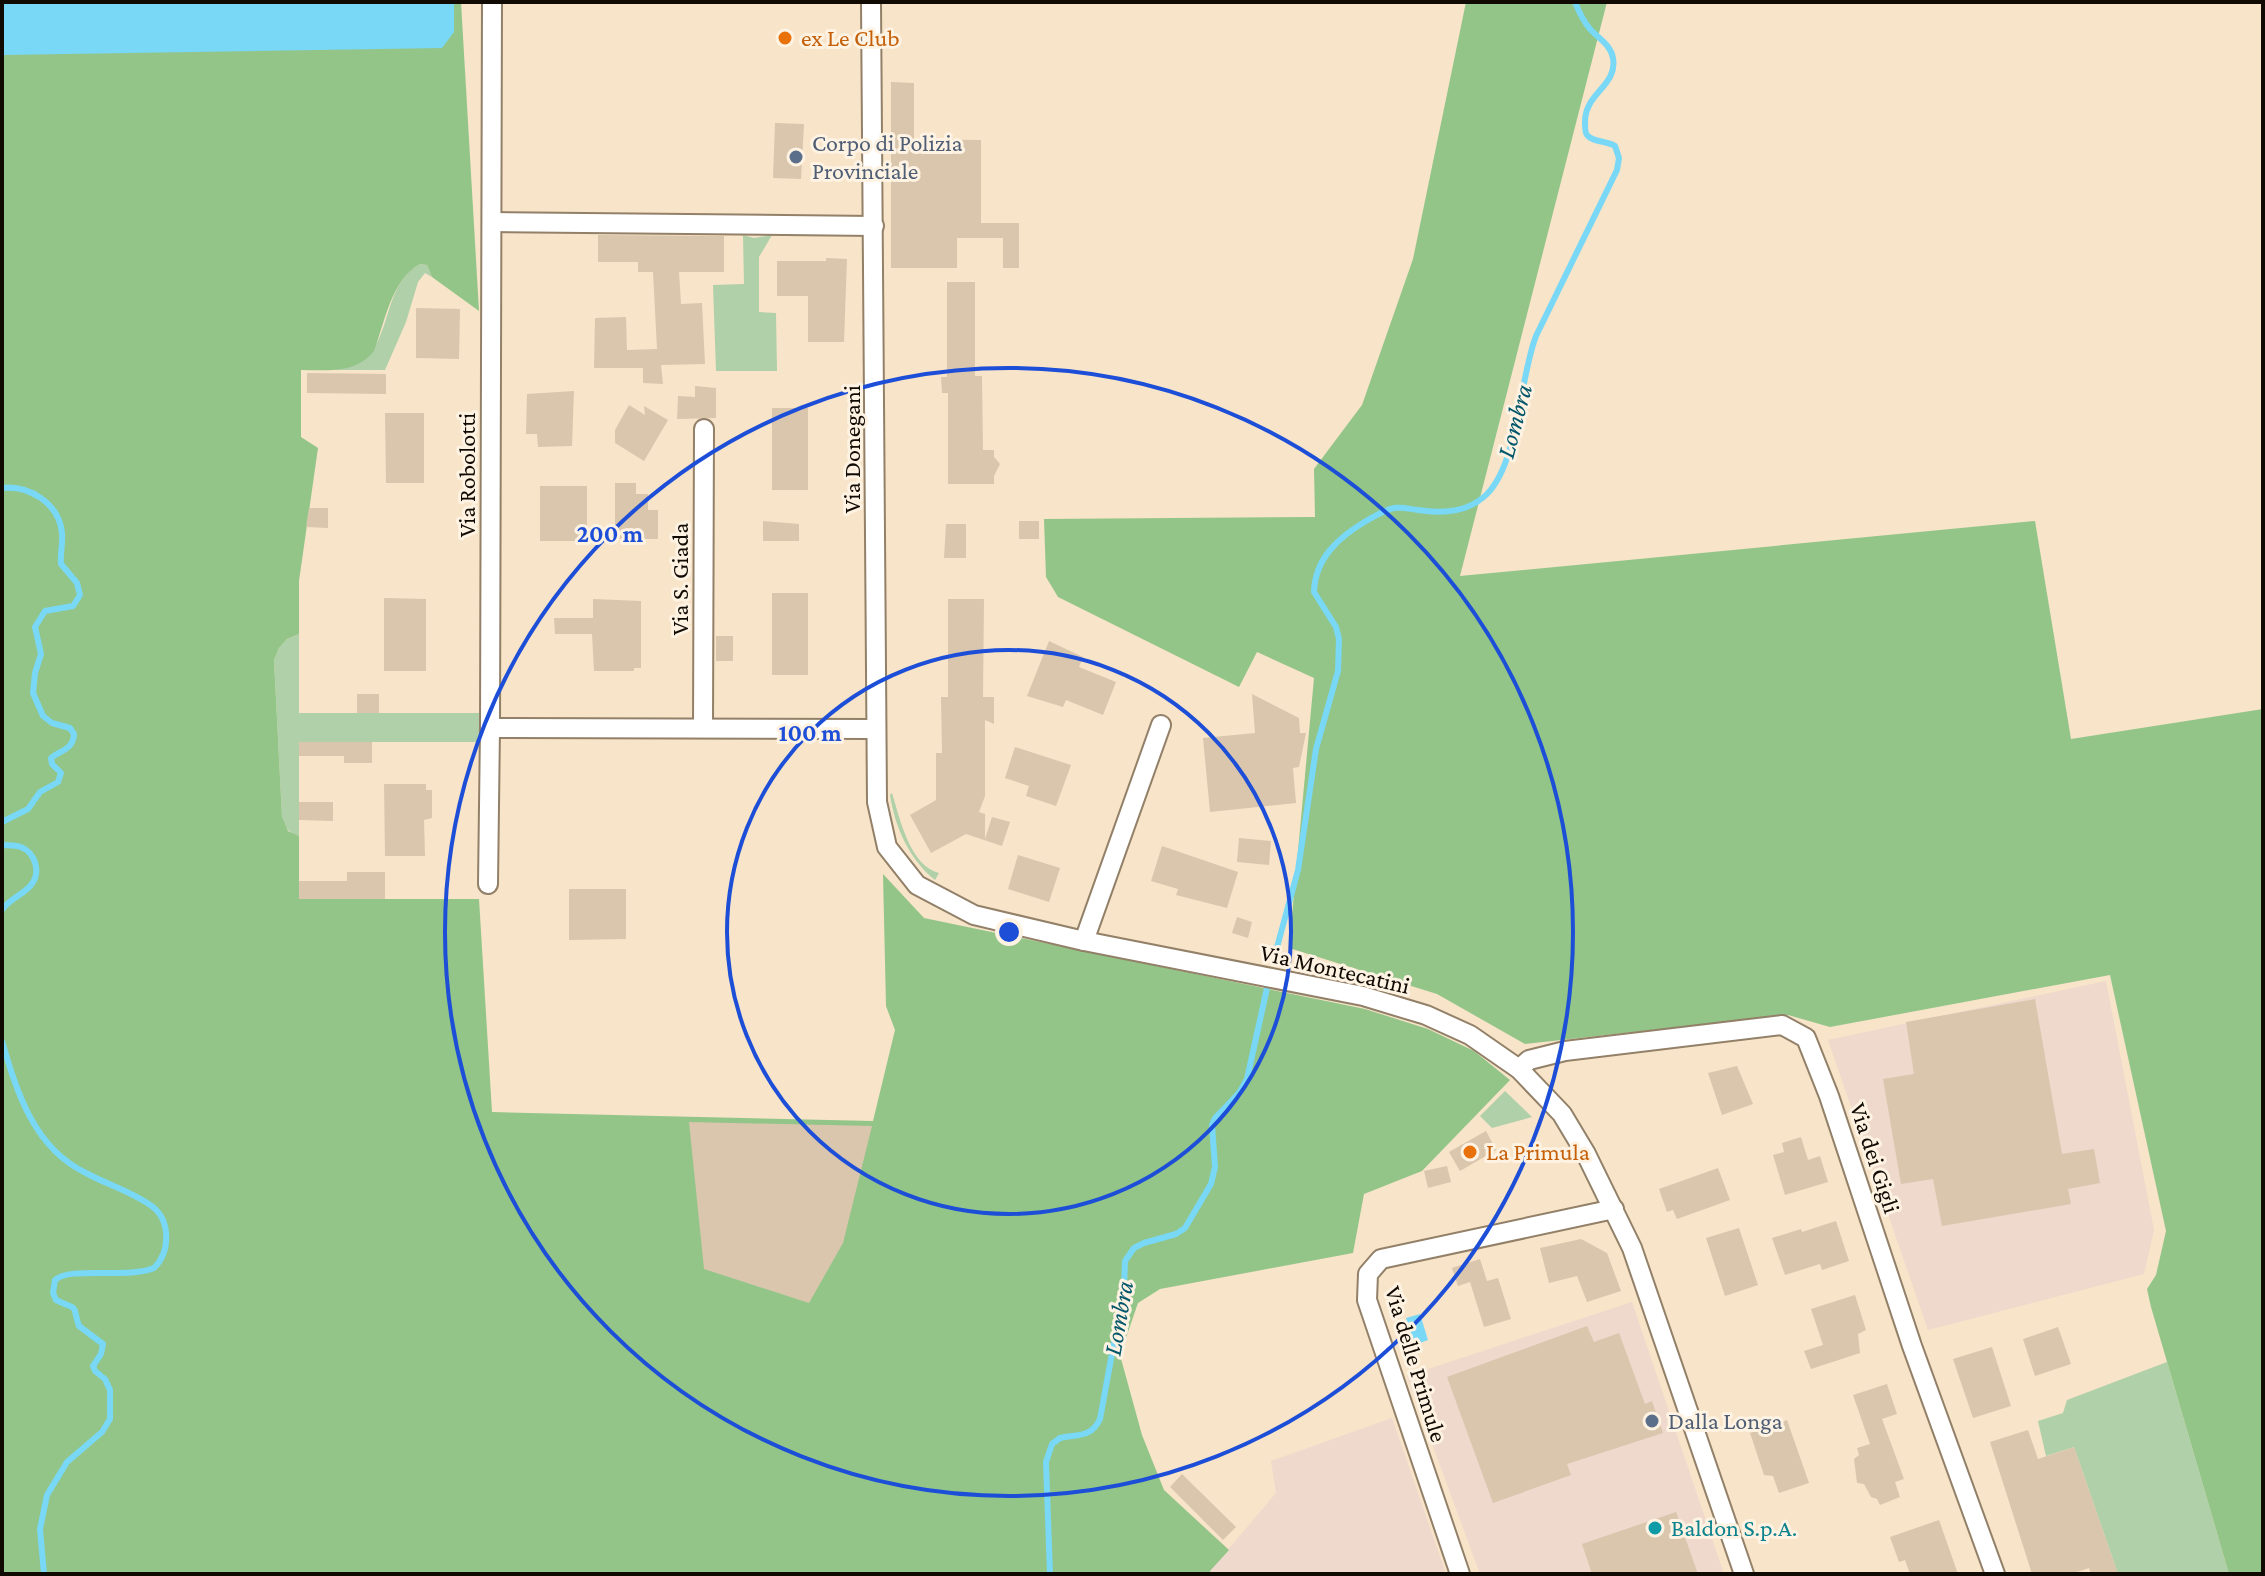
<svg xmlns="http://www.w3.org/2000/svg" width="2265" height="1576" viewBox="0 0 2265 1576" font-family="'Crimson Pro',serif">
<rect width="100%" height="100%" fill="#f7e4c9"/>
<g fill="#efd8cc">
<path d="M2106,981L2154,1230L2144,1274L1928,1330L1828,1040Z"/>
<path d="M1632,1302L1724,1574H1480L1407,1376Z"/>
<path d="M1392,1418L1446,1574H1212L1210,1571L1276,1493L1271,1461Z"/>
</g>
<g fill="#afd0a8">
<path d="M743,235L754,238L772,235L759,257V312L776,313L777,371H716L713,285L744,284Z"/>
<path d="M420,264L427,265L432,277L425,273L418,282L406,322L385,370H329C402,367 372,291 420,264Z"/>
<path d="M299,634V713H479V742H299V836C289,833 284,827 282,817L274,660L279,648L287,639Z"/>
<path d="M892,793C900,819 910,866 939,873L935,880C909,859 895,827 890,795Z"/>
<path d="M1505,1091L1532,1117L1492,1128L1480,1116Z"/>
<path d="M2167,1362L2229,1574H2118L2074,1447L2046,1456L2038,1421L2063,1413L2067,1400Z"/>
</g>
<g fill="#93c589">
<path d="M2,2H461L479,311L432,277L427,265L420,264C391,280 385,322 374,351C356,374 327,370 301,370V437L318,448L299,581V634L287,639L279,648L274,660L282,817L288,831L299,836V899H479L492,1112L873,1121L895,1030L886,1006L883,874L924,918L1365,1009L1428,1029L1474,1051L1510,1080L1422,1171L1364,1194L1353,1253L1160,1289L1138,1303L1120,1355L1142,1435L1164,1490L1229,1550L1210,1571L1212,1574H2Z"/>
<path d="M1466,2H1607L1460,576L2035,521L2071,739L2263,709V1574H2229L2151,1307L2147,1289L2156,1275L2166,1231L2110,975L1830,1027L1788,1015L1525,1044L1437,994L1289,948L1314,678L1257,652L1239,687L1058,597L1046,577L1044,519L1315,517L1314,469L1362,405L1413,259Z"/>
</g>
<g fill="#79d8f6">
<path d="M2,2H454V32L442,48L2,55Z"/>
<path d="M1420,1314L1428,1340L1414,1345L1406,1318Z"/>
</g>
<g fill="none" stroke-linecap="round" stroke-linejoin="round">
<g stroke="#79d8f6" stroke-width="6">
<path d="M2,488C29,485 59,503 62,533C63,543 60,554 61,564L77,583L80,595L73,606L45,611L35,627L41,654L35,673L33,693L43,716L52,723L70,728L74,734C73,750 61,750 51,758L52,764L61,773L58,782L40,792L28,809L2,822"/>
<path d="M2,845C8,845 15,845 21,847C36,853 41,873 31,885C23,895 9,899 2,910"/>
<path d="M1276,951L1298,870L1316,749L1338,671L1339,639L1336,627L1314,592C1315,558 1339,537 1366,521C1375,516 1384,510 1394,508C1402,507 1410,509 1418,510C1443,514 1469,512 1487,494C1519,461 1519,380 1536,336L1617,170L1619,158L1615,146C1608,141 1592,142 1587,135C1585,133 1585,126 1585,123C1584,93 1618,86 1613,58C1611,45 1598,38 1590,29C1583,21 1579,12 1575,2"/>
<path d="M2,1041C17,1093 34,1148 86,1173C108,1185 133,1192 153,1207C171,1222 170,1252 154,1268C128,1279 70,1266 55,1280L53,1293L56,1300C81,1312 71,1302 79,1326L103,1344L101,1354L93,1366L95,1371L105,1379L110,1390V1419L102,1432L67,1462L47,1495L40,1529L44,1574"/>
<path d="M1050,1574L1046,1462L1052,1444L1060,1438C1078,1434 1091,1438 1100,1419L1124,1288L1125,1261L1134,1248L1144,1243L1176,1234L1185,1228L1211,1184L1215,1167L1212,1125L1215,1118L1239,1093L1247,1079L1267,988"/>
</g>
</g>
<g fill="#d9c6ad">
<path d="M891,82L914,83V139L981,140V223H1019V268H1003V238H957V268H891Z"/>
<path d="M775,123L804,124L801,179L773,178Z"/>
<path d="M598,235L724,236V272H679L681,304L702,303L705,364L661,365L663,384L643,383V368H594L595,318L626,317L627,350L657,349L653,272H638V262H598Z"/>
<path d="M826,258L847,259L844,342H808V296H777V261H826Z"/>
<path d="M947,282H975V376H982L983,450H994V457L1000,464L994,476V484H948V393H942L941,377H947Z"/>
<path d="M416,308L460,309L459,359L416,358Z"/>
<path d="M307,373L386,374V394L307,393Z"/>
<path d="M695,386L716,388V418L677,419L678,396L695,397Z"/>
<path d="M574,391L572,446L538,447L537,434H526L527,394Z"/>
<path d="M629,405L645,415L644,406L668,420L644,461L615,443V430Z"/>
<rect x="772" y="408" width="36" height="82"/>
<path d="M385,413H424V483H386Z"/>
<path d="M615,483H636V494H648V510H658V539H615Z"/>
<rect x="540" y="486" width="47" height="55"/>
<path d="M309,508H328V528L306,527Z"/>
<path d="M763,521L799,524V541H763Z"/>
<rect x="1019" y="521" width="20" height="18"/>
<path d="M946,524H966V558H944Z"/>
<rect x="772" y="593" width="36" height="82"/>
<path d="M384,598L426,599V671H384Z"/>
<path d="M593,599L641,601V668H634V671H594L592,634H555L554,618H593Z"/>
<path d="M948,599H984L983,697H994V724L985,720V796L979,812L985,814V839L992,817L1010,822L1002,846L966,834L931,853L910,815L936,800V753H942L941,697H948Z"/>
<rect x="716" y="636" width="17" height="25"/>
<path d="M1049,641L1083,657L1079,667L1116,682L1103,715L1066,700L1063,707L1027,696Z"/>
<rect x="357" y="694" width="22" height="19"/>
<path d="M1252,694L1299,718L1300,733H1306L1299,767L1293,768L1296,803L1210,812L1203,738L1255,733Z"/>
<path d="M299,742H372V763H344V756H299Z"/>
<path d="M1015,747L1071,765L1056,806L1026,796L1029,786L1005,778Z"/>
<path d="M384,784H426V790H432V818L424,820L425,856H385Z"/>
<path d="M299,802H333V821L299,820Z"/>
<path d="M1239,838L1271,841L1269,865L1237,862Z"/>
<path d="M1162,846L1238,872L1227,908L1176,895L1178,889L1151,881Z"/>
<path d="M1018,855L1060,868L1049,902L1008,889Z"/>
<path d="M347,872H385V899H299V881H347Z"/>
<path d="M569,889H626V939L569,940Z"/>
<path d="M1237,917L1252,922L1248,938L1232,933Z"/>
<path d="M2035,999L2062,1154L2094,1149L2100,1183L2068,1189L2071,1204L1942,1226L1933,1179L1901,1184L1883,1079L1914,1074L1906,1022Z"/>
<path d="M1737,1066L1753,1104L1722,1115L1708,1073Z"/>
<path d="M689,1122L872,1126L843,1243L809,1303L704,1269Z"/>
<path d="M1486,1131L1496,1150L1460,1171L1449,1152Z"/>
<path d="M1801,1137L1808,1160L1820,1156L1828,1182L1785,1195L1773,1155L1784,1152L1782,1143Z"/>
<path d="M1447,1166L1451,1182L1428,1188L1424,1171Z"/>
<path d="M1718,1168L1730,1200L1677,1219L1673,1210L1667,1212L1659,1189Z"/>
<path d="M1836,1221L1849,1261L1822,1270L1820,1264L1785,1275L1772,1238L1801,1229L1802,1232Z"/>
<path d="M1739,1228L1758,1285L1725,1296L1706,1238Z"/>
<path d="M1581,1239L1607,1253L1621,1291L1587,1302L1577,1276L1549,1283L1540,1248Z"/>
<path d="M1480,1259L1487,1281L1498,1278L1511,1319L1484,1327L1470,1282L1458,1286L1452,1268Z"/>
<path d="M1855,1295L1866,1330L1858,1334L1860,1353L1811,1369L1804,1351L1823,1345L1811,1309Z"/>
<path d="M1587,1326L1594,1342L1619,1333L1645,1404L1652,1401L1663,1433L1567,1464L1571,1475L1493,1503L1447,1377Z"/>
<path d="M2058,1327L2071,1364L2035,1376L2023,1339Z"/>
<path d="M1992,1347L2011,1406L1973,1418L1953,1359Z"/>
<path d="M1887,1384L1897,1414L1882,1419L1904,1479L1895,1482L1900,1497L1880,1505L1877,1499L1871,1497L1864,1484L1857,1483L1854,1459L1859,1455L1857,1448L1870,1444L1853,1395Z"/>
<path d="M1787,1420L1809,1483L1779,1493L1773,1476L1764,1475L1750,1433Z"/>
<path d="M2028,1430L2038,1459L2074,1447L2118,1574H2091L2089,1568L2071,1574H2032L1990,1442Z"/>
<path d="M1182,1474L1236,1527L1223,1540L1170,1487Z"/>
<path d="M1676,1512L1698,1574H1592L1582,1544Z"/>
<path d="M1939,1520L1958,1574H1910L1905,1560L1899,1562L1890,1537Z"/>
</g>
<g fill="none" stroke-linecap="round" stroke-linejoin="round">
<g stroke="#928068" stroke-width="22">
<g id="street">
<path d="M492,2L490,728L876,729"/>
<path d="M871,2L877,802L887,847L917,885L974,915L1084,941L1363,996L1426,1015L1470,1035L1519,1069L1562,1114L1586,1154L1632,1248L1744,1574"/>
<path d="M492,222L874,226"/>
<path d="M703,728L704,429"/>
<path d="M488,884L490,728"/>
<path d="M1084,941L1161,725"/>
<path d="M1519,1069L1529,1060L1565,1051L1782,1025L1806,1038L1829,1096L1912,1346L1995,1574"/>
<path d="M1460,1574L1367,1300L1368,1274L1381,1259L1614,1209"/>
</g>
</g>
<use href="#street" stroke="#fff" stroke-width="18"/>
</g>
<g fill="none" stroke="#1d4ed8" stroke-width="4">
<circle cx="1009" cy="932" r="282"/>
<circle cx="1009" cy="932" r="564"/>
</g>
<g fill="#e8710a" stroke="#fef2e2" stroke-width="3">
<circle cx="785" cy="38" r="8"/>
<circle cx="1470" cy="1152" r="8"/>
</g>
<g fill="#5c6f8a" stroke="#fef2e2" stroke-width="3">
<circle cx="796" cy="157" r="8"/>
<circle cx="1652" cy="1421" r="8"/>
</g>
<circle fill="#0f9aa8" stroke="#fef2e2" stroke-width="3" cx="1655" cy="1528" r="8"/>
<g text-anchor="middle" stroke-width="6" stroke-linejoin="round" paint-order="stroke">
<g font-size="24" fill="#c56008" stroke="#fef2e2" text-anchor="start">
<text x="801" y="46">ex Le Club</text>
<text x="1486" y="1160">La Primula</text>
</g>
<g font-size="24" fill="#4e5e75" stroke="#fef2e2" text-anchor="start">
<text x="812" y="151">Corpo di Polizia<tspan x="812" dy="28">Provinciale</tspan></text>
<text x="1668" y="1429">Dalla Longa</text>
</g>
<g font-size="24" fill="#100a03" stroke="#fef2e2">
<text transform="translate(852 449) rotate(-90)" y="8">Via Donegani</text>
<text transform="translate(467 475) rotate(-90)" y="8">Via Robolotti</text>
<text transform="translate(680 579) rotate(-90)" y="8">Via S. Giada</text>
<text transform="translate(1335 969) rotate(13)" y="8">Via Montecatini</text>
<text transform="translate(1875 1158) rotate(72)" y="8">Via dei Gigli</text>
<text transform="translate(1416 1364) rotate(73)" y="8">Via delle Primule</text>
</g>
<g font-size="24" fill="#0d838f" stroke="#fef2e2" text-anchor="start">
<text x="1671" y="1536">Baldon S.p.A.</text>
</g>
<g font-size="26" font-style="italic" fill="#00566a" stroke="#fef2e2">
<text transform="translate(1514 421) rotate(-75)" y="9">Lombra</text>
<text transform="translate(1118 1318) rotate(-80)" y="9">Lombra</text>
</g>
</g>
<circle cx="1009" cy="932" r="12" fill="#1d4ed8" stroke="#fef2e2" stroke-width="4"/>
<g font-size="24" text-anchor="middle" font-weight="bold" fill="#1d4ed8" stroke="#fef2e2" stroke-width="6" stroke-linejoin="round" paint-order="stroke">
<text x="610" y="542">200 m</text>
<text x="810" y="741">100 m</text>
</g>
<rect width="2265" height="1576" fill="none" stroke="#100a03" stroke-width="8"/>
</svg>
